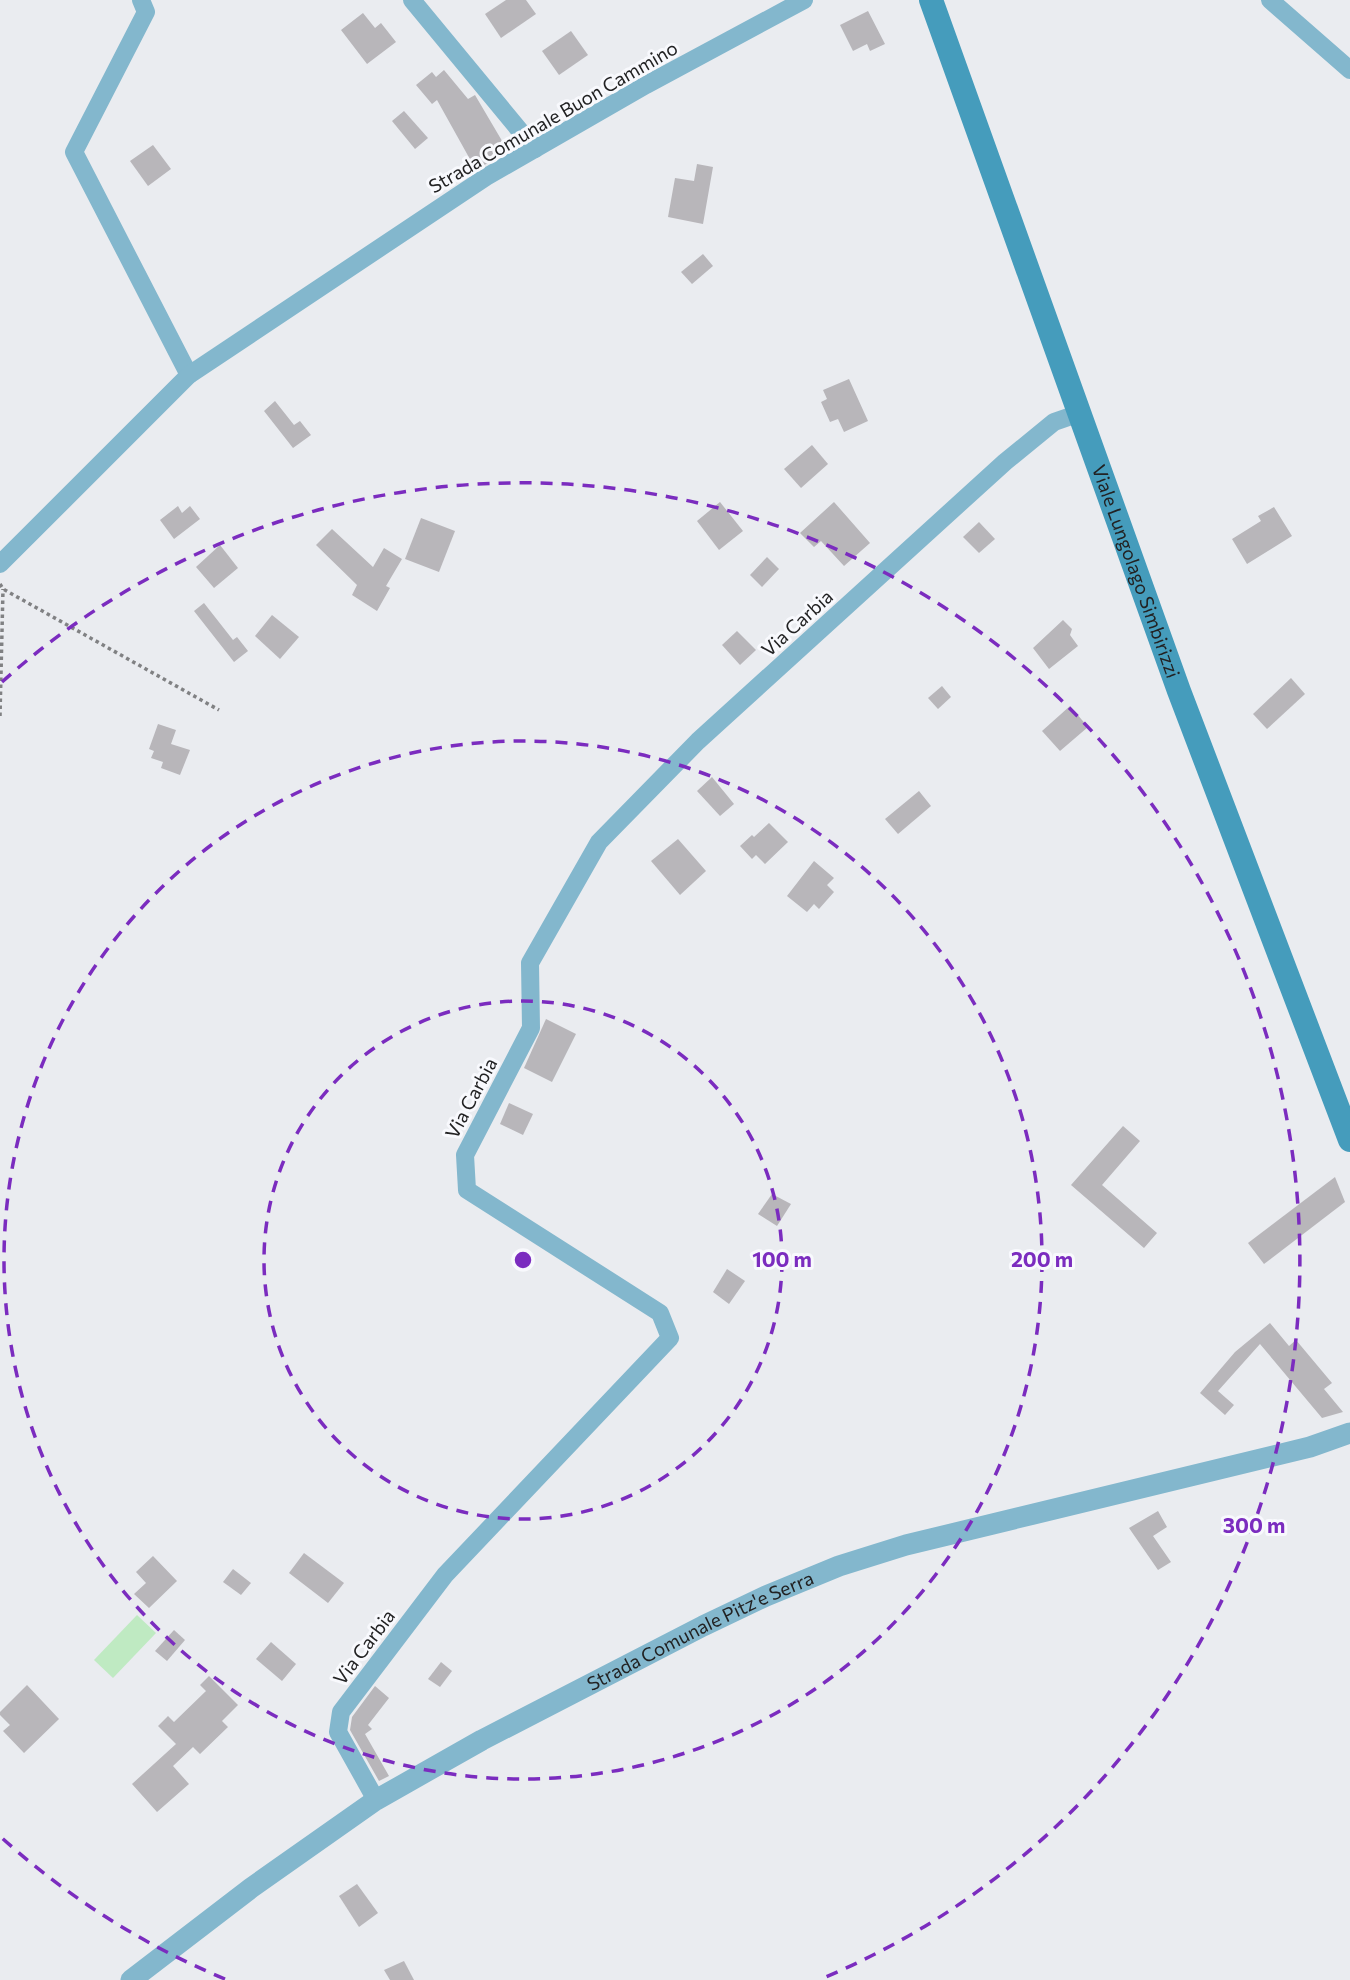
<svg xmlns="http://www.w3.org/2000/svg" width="1350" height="1980" viewBox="0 0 1350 1980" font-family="Commissioner,sans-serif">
<rect width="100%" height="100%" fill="#eaecf0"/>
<path fill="#bfeac2" d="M137,1615L156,1633L113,1678L94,1660Z"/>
<g fill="#b8b6ba">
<path d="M506,0H526L536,14L501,38L485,14Z"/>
<path d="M868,11L885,44L870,51L867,44L853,51L840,25Z"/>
<path d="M363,13L375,28L381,23L396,42L367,64L341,30Z"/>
<path d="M571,31L588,55L559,75L542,51Z"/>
<path d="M444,70L468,99L475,95L508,151L476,170L437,100L432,104L416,85L432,72L436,77Z"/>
<path d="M404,111L428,138L415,149L392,121Z"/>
<path d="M153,145L171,169L148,186L130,161Z"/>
<path d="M697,164L713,167L703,224L668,217L675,178L694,181Z"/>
<path d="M703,254L713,266L692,284L681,272Z"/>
<path d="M849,379L868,421L844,432L838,419L830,422L821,402L827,399L823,390Z"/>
<path d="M275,401L294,425L300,421L311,435L293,448L264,411Z"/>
<path d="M812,445L828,464L801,488L784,469Z"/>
<path d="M720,502L743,531L719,550L697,521Z"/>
<path d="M834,502L870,543L844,566L821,541L814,547L800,533Z"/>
<path d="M178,506L182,513L190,506L200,519L174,539L160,520Z"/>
<path d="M1274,507L1292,536L1247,564L1232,539L1261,521L1258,516Z"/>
<path d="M421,518L455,531L439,572L405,559Z"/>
<path d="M979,522L995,539L979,553L963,537Z"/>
<path d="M332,529L373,567L384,548L402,559L386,586L390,588L377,611L352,595L357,585L316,545Z"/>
<path d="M220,545L238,568L214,588L196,567Z"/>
<path d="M767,557L779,569L762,587L750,575Z"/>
<path d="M204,603L233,640L237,637L248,651L234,662L194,611Z"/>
<path d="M272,615L299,637L280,659L255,636Z"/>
<path d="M1063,620L1072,629L1070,635L1078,646L1049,669L1033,648Z"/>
<path d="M737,631L756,650L740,665L722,645Z"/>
<path d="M1291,678L1305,694L1267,729L1253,714Z"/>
<path d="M942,686L951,697L938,709L928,698Z"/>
<path d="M1070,706L1088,727L1060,751L1042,731Z"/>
<path d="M158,724L176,730L171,744L190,750L180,775L161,768L163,762L151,758L154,751L149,749Z"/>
<path d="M712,777L734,804L720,816L697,791Z"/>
<path d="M919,791L931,806L898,834L885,819Z"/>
<path d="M769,823L788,842L765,864L756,855L752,859L740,846L752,835L754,837Z"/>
<path d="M678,839L706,871L680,895L651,861Z"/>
<path d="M814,861L834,878L827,885L834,892L819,909L814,904L807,912L787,896Z"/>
<path d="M546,1019L576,1034L552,1082L524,1068Z"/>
<path d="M509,1103L533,1114L523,1135L500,1124Z"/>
<path d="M1123,1126L1140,1141L1102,1185L1157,1233L1144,1248L1071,1185Z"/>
<path d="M1335,1177L1345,1202L1264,1264L1248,1243Z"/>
<path d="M772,1194L791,1204L777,1226L758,1214Z"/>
<path d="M727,1269L745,1281L729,1304L713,1292Z"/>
<path d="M1270,1323L1289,1346L1296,1340L1332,1383L1324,1389L1343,1412L1322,1418L1260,1344L1218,1391L1234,1405L1225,1415L1200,1393L1235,1352Z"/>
<path d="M1158,1511L1167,1527L1153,1536L1171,1562L1158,1570L1129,1528Z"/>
<path d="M304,1553L344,1583L328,1603L289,1573Z"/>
<path d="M153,1556L177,1581L149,1608L134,1594L146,1583L136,1572Z"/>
<path d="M233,1569L251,1583L241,1595L223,1582Z"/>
<path d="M174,1630L185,1640L167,1661L155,1651Z"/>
<path d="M271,1642L296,1664L282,1681L256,1659Z"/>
<path d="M441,1662L452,1671L440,1687L428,1679Z"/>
<path d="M209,1676L238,1705L222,1721L228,1727L200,1754L193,1747L173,1766L189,1784L157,1812L132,1784L176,1744L158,1726L168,1716L174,1722L206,1691L200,1685Z"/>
<path d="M27,1685L59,1719L24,1753L3,1731L10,1725L0,1715V1712Z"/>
<path d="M375,1686L389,1698L368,1725L372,1729L365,1734L389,1776L379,1781L350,1730L352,1717Z"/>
<path d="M357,1884L378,1913L359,1927L339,1896Z"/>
<path d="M404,1961L414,1980H390L384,1970Z"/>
</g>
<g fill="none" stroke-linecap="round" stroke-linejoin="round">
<g stroke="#808183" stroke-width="3.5" stroke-dasharray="3.5 3.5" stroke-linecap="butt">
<path d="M0,584L3,589L219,710"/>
<path d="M0,716L3,589"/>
</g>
<g stroke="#83b7cd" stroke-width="18">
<path d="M141,0L146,12L74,152L189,375"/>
<path d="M412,0L535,149"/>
<path d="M1270,0L1350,70"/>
<path d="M0,564L189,375L486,177L646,85L804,0"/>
<path d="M376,1800L338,1732L341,1712L445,1575L670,1338L660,1313L467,1190L465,1155L531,1028L530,963L599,842L698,741L1005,462L1054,422L1080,413"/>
</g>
<path stroke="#83b7cd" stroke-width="21" id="s1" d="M131,1980L251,1888L376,1800L482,1740L703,1626L766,1596L839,1566L906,1545L1310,1447L1350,1433"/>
<path stroke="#459cbc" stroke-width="24" id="s2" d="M931,0L1179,691L1350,1140"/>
</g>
<g fill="none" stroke="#7b2cbf" stroke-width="3.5" stroke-dasharray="12 9">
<circle cx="523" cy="1260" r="259"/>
<circle cx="523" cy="1260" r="519"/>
<path d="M225 1979A778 778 0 0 1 2 1838M2 682A778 778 0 1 1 821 1979"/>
</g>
<g text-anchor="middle" stroke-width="6" stroke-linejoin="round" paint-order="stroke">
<g font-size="19" fill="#222223" stroke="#f8f9fd">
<text transform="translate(553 117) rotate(-30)" y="7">Strada Comunale Buon Cammino</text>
<text dy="7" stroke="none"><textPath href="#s2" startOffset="607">Viale Lungolago Simbirizzi</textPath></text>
<text transform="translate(797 623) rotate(-42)" y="7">Via Carbia</text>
<text transform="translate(471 1098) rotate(-62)" y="7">Via Carbia</text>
<text dy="7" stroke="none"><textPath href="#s1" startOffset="670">Strada Comunale Pitz'e Serra</textPath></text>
<text transform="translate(364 1647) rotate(-53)" y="7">Via Carbia</text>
</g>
</g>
<circle cx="523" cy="1260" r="10" fill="#7b2cbf" stroke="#f8f9fd" stroke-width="3.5"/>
<g font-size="21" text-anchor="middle" font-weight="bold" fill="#7b2cbf" stroke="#f8f9fd" stroke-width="6" stroke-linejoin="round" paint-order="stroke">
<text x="782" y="1267">100 m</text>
<text x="1042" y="1267">200 m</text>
<text x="1254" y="1533">300 m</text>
</g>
</svg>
